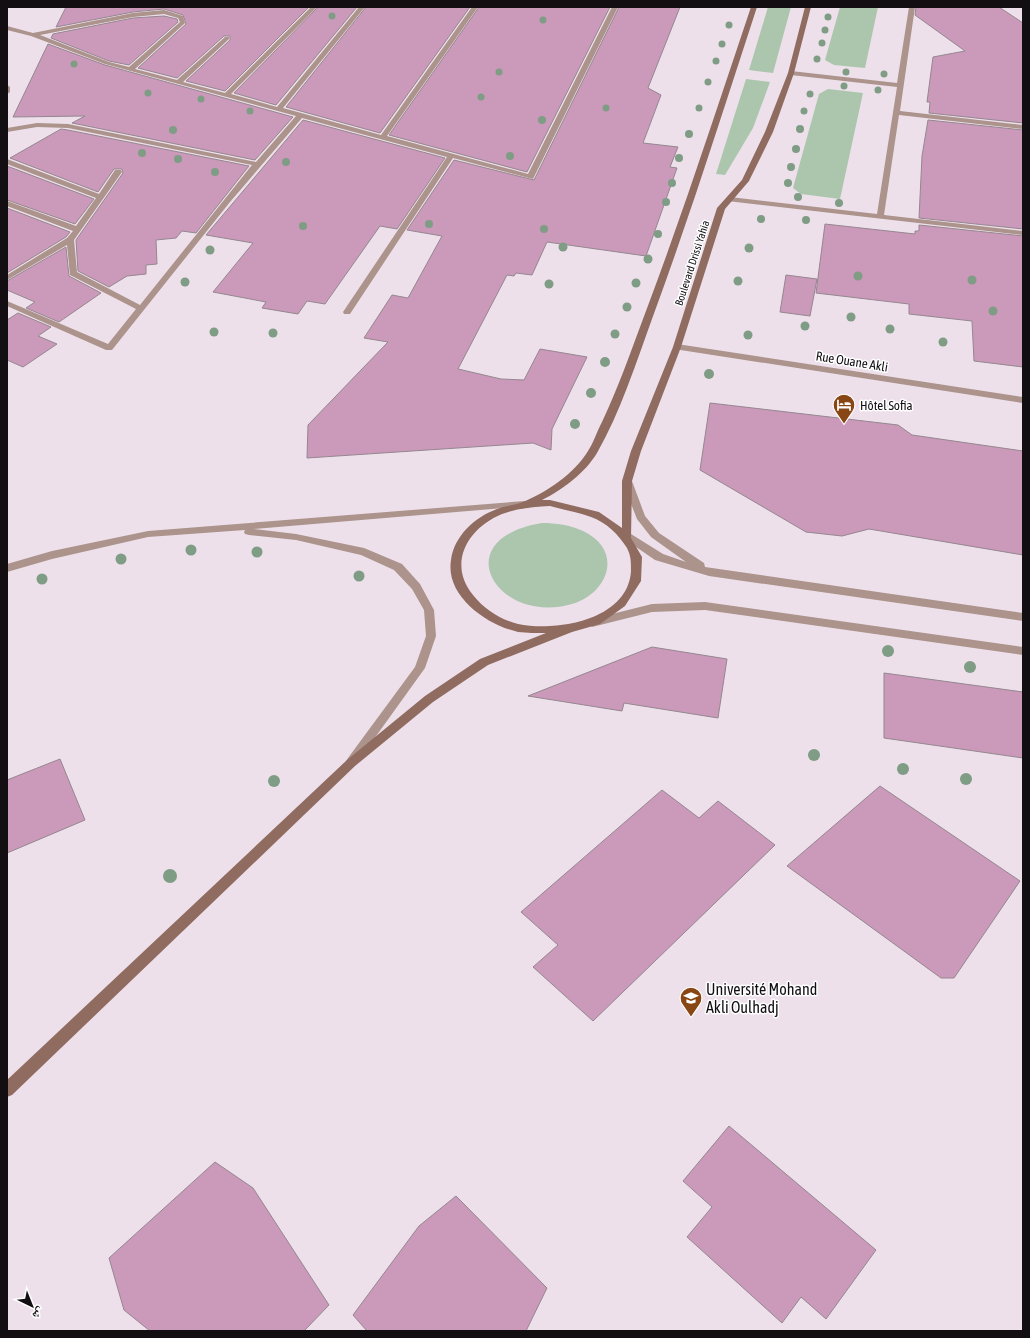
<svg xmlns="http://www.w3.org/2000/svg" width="1030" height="1338" viewBox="0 0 1030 1338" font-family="'Asap Condensed','Noto Naskh Arabic',sans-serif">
<rect width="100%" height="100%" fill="#ede0eb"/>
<g fill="#abc6ad">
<path d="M768,7H791L773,73L749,70Z"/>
<path d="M840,7H878L865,68L834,65L825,60Z"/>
<path d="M746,79L770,82L753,128L725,175L716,174Z"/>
<path d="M828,89L863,93L840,199L801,194L793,188L819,94Z"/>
<path d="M542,523C556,523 570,525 583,531C623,550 610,592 572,604C497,626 444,539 542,523Z"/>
</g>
<g fill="#cb99ba" stroke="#94878f">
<path d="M66,7H309L225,91L186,81L230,40V36H224L177,78L138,68L186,24L183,15L164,9L133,12L56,27Z"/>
<path d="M318,7H357L276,105L234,93Z"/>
<path d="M366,7H470L380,133L286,107Z"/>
<path d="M479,7H610L527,172L389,135Z"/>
<path d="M619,7H680L648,88L661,95L643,143L678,147L670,167L677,168L646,256L547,242L532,275L516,273L514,276L507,275L458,369L501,379L524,380L540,349L587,357L552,429L551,450L533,443L307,458L308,425L388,342L364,338L392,295L408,298L442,236L407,230L454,160L534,180Z"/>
<path d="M916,7H999L1023,23V123L929,113L930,102H927L933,57L965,51L915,15Z"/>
<path d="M164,16L177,19L178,22L129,65L109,61L51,38L53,34L133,18Z"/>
<path d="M48,44L105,65L293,117L255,160L72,123L85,116L13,117Z"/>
<path d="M303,120L445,158L397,229L380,226L325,304L307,301L298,314L262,308L266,302L213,292L253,243L206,235Z"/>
<path d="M928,120L1023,130V229L919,218L922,156Z"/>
<path d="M61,129L68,130L249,166L196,233L182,231L176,238L156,240L157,264L146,265V274L127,276L109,287L78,271L76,240L123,173L122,169H114L98,192L10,158Z"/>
<path d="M7,166L94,199L75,224L7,200Z"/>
<path d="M7,208L70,232L66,237L7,273Z"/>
<path d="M825,224L915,234V231H919V225L1023,236V367L974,361L972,321L909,314V304L816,293Z"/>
<path d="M66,247L69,276L101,293L59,322L26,308L35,302L7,290V281Z"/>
<path d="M786,275L817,279L810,316L780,312Z"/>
<path d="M18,313L51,327L38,336L57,344L23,367L7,360V320Z"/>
<path d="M710,403L898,425L912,435L1023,451V555L869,529L842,536L806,532L700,470Z"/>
<path d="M652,647L727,659L718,718L624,703L622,711L528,696Z"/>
<path d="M884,673L1023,692V758L884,738Z"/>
<path d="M60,759L85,820L7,853V780Z"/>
<path d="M880,786L1020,881L954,978H941L787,866Z"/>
<path d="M662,790L699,818L718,801L775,845L593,1021L533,967L558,945L521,912Z"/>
<path d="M729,1126L876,1250L826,1319L801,1297L782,1323L687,1237L712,1207L683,1181Z"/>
<path d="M215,1162L253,1188L329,1305L304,1331H150L124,1310L109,1258Z"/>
<path d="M456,1196L547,1288L526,1331H367L353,1315L419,1226Z"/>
</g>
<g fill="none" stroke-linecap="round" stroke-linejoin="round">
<g fill="#ac938b" fill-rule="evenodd">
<path d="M311,7H317L231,94L277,107L359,7H365L283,108L381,135L472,7H478L387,136L528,174L612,7H618L533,179L453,158L350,314H344L343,312L447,157L302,118L230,202L112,350H106L7,306V301L108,344L136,309L70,275L67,245L7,280V275L67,238L73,231L7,206V201L76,226L96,198L7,164V159L99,194L115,170H121L122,172L74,240L77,272L140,305L252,165L68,128L37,127L7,132V128L37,123L68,124L256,162L296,116L105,64L31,36L7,30V26L33,33L133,13L164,10L183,16L185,23L135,69L177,80L225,37H229V39L183,82L225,93ZM164,14L178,18L180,22L129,67L109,62L40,35L133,17Z"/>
<path d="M909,7H915L900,111L1023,125V129L899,115L884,215L1023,231V235L727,201V197H730L877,214L897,87L791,75L788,73L791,71L897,83Z"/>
<path d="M7,85L10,87V92L7,94Z"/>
<path d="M677,344L1023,397V403L674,349L673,347Z"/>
<path d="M627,478L632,481L645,516L659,533L704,563L705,567L1023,613V621L709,576L655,560L623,538L622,536L623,534H631L663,554L686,562L651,537L637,519L622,481Z"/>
<path d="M525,501L530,504L528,506L253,529L296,534L364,548L402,564L420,584L434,610L436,636L425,668L356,764H348L346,761L348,758L415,667L426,636L424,610L412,589L394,570L361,555L296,540L249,535L245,534L244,532L245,530L148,537L52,559L7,572V564L52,551L148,531Z"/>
<path d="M705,602L1023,647V655L705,610L652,612L592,627L587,623L592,619L652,604Z"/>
</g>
<path fill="#906b60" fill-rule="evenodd" d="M751,7H757C723,111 690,216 652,319C636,363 620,413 597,453C585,473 562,490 542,500H550L599,512L622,528V481L631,451L673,347L717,208L742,180L765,132L788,73L805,7H811L794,73L773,132L749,181L725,209L681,347L641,451L632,481L631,538L642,557L641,581L625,606L600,624L572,632L488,665L433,702L355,766L12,1095L7,1097V1080L347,760L425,696L480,659L546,633C537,633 527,633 518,632C487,625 445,596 451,560C454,536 475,517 497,509C505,506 515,505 523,502C547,492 575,473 588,451C594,442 597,431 602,422C618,388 630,354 643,319C682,216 716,111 751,7ZM550,506C563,510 578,512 591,517C606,522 619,535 627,548C631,556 631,561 631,571C628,620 557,632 518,624C501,620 484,609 473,595C447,563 468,528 502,514C518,508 534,507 550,506Z"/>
</g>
<g fill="#7f9c85">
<circle cx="332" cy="16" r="3.5"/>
<circle cx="828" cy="17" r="3.5"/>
<circle cx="543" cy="20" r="3.5"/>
<circle cx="729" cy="25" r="3.5"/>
<circle cx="825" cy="30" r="3.5"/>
<circle cx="822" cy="43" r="3.5"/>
<circle cx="722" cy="44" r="3.5"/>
<circle cx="817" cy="59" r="3.5"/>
<circle cx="716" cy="61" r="3.5"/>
<circle cx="74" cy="64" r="3.5"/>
<circle cx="499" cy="72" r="3.5"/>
<circle cx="846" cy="72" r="3.5"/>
<circle cx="884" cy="74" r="3.5"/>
<circle cx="708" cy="82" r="3.5"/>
<circle cx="844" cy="86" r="3.5"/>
<circle cx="878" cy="90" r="3.5"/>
<circle cx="148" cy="93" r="3.5"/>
<circle cx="810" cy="94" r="3.5"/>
<circle cx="481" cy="97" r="3.5"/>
<circle cx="201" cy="99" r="3.5"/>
<circle cx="606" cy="108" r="3.5"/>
<circle cx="699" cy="108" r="3.5"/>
<circle cx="250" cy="111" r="3.5"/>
<circle cx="804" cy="111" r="3.5"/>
<circle cx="542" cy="120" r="4"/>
<circle cx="800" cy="129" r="4"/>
<circle cx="173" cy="130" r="4"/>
<circle cx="689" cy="134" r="4"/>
<circle cx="796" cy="149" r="4"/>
<circle cx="142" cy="153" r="4"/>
<circle cx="510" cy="156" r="4"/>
<circle cx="679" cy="158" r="4"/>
<circle cx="178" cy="159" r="4"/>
<circle cx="286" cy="162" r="4"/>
<circle cx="791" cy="167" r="4"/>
<circle cx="215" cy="172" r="4"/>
<circle cx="672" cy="183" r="4"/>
<circle cx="788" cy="183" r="4"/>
<circle cx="798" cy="197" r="4"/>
<circle cx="666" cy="202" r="4"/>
<circle cx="839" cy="203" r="4"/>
<circle cx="761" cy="219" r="4"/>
<circle cx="806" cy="220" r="4"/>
<circle cx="429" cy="224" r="4"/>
<circle cx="303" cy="226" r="4"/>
<circle cx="544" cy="229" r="4"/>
<circle cx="658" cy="234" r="4"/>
<circle cx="563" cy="247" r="4.5"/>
<circle cx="749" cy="248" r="4.5"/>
<circle cx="210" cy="250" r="4.5"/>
<circle cx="648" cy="259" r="4.5"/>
<circle cx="858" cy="276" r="4.5"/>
<circle cx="972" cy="280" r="4.5"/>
<circle cx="738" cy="281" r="4.5"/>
<circle cx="185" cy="282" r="4.5"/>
<circle cx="636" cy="283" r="4.5"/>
<circle cx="549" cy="284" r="4.5"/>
<circle cx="627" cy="307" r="4.5"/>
<circle cx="993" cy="311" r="4.5"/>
<circle cx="851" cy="317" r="4.5"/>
<circle cx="805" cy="326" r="4.5"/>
<circle cx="890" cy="329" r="4.5"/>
<circle cx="214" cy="332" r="4.5"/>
<circle cx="273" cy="333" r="4.5"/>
<circle cx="615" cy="334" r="4.5"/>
<circle cx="748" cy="335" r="4.5"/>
<circle cx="943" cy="342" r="4.5"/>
<circle cx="605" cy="362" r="5"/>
<circle cx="709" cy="374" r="5"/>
<circle cx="591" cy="393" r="5"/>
<circle cx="575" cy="424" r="5"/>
<circle cx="191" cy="550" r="5.5"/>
<circle cx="257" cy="552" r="5.5"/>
<circle cx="121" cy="559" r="5.5"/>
<circle cx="359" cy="576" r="5.5"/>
<circle cx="42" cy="579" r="5.5"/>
<circle cx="888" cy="651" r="6"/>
<circle cx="970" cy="667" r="6"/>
<circle cx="814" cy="755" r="6"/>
<circle cx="903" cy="769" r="6"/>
<circle cx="966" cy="779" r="6"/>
<circle cx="274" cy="781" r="6"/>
<circle cx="170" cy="876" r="7"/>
</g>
<defs>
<g id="hotel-pin" transform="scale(1.15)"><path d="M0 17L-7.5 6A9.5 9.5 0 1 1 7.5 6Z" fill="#884615" stroke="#fff"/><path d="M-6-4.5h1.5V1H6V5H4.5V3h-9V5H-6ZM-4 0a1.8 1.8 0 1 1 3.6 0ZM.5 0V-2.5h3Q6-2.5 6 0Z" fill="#fff"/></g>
<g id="university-pin" transform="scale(1.15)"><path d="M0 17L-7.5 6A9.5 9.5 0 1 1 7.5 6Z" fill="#884615" stroke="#fff"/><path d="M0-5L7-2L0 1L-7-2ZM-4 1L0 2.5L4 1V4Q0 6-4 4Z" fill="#fff"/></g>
</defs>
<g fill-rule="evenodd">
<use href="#hotel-pin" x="844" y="405"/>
<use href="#university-pin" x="691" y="998"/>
</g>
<g text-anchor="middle" stroke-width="3" stroke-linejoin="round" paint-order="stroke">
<g font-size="11" fill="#120e12" stroke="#fff">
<text transform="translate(692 263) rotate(-72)" y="4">Boulevard Drissi Yahia</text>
</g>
<g font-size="13" fill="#120e12" stroke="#fff">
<text transform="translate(852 361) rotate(9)" y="5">Rue Ouane Akli</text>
</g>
<g font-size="13" fill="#120e12" stroke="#fff" text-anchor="start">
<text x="860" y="410">Hôtel Sofia</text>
</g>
<g font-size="16" fill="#120e12" stroke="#fff" text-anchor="start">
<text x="706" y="995">Université Mohand<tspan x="706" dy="18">Akli Oulhadj</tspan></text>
</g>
</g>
<rect width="1030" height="1338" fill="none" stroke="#120e12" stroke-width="16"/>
<g transform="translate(32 1306) rotate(137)" stroke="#ffffff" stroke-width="3" paint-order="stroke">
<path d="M0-3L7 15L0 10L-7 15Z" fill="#120e12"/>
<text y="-6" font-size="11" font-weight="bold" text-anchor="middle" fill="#120e12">ش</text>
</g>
</svg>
